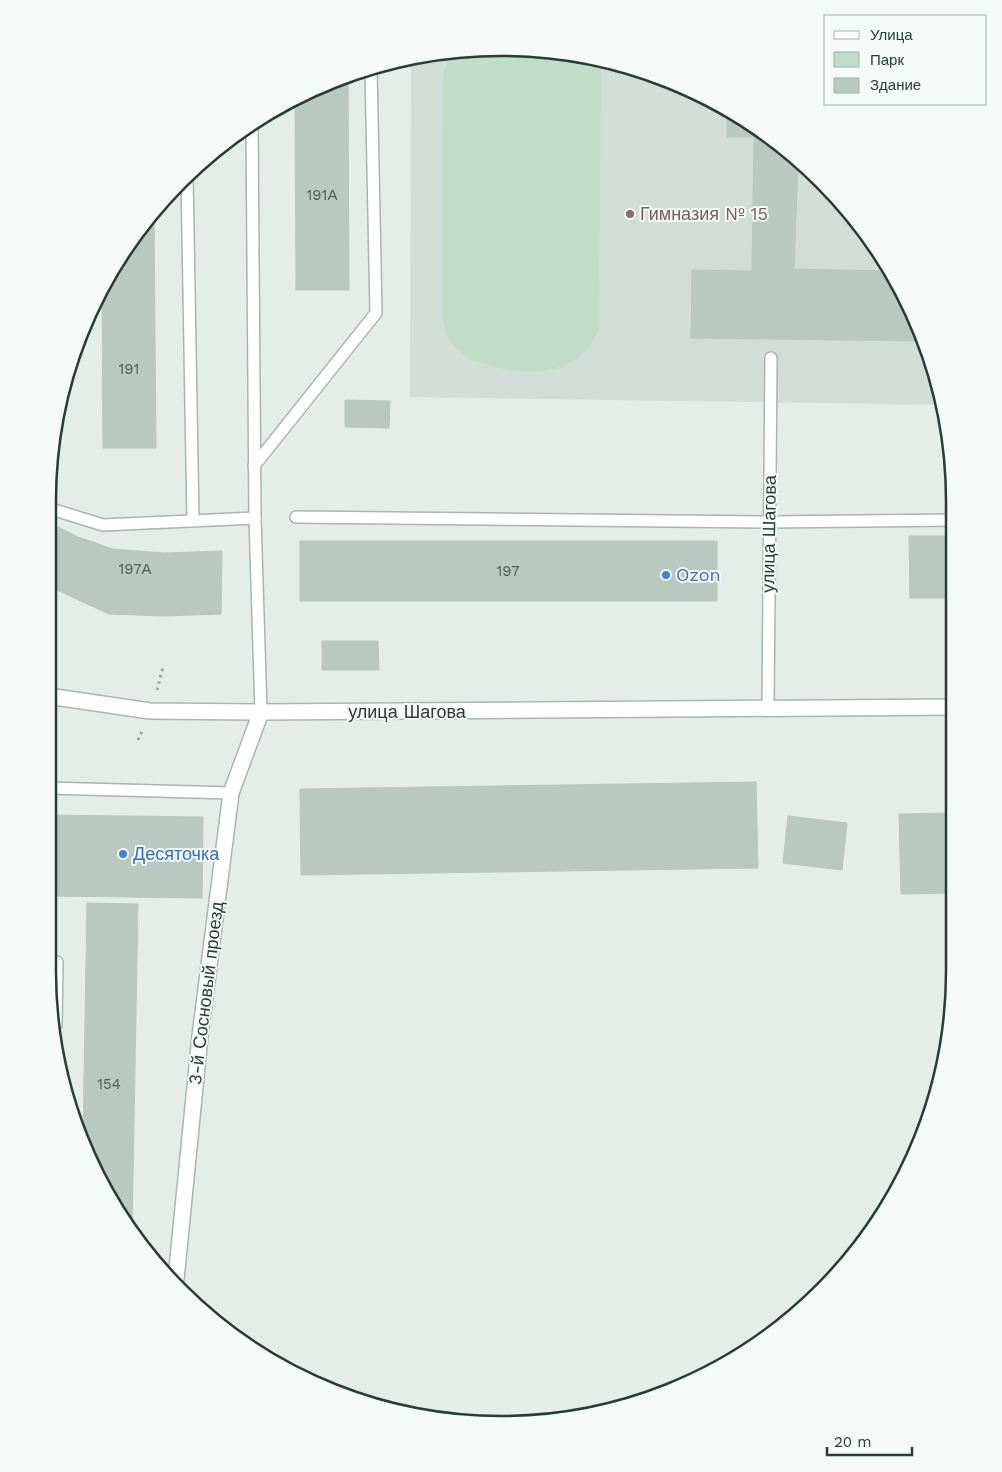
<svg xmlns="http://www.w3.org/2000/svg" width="1002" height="1472" viewBox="0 0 1002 1472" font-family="'Work Sans',sans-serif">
<rect width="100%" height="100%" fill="#e5ede9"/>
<path fill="#d3ddd8" d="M501,48L589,56L674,82L753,124L821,180L878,249L920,327L944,405L410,397L411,57Z"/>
<path fill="#bfddc7" d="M501,48L589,56L601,60L599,328C596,334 593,343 588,348C564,376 524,375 492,366C477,361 462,357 452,344C447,338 445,327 442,320L443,73L451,52Z"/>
<g fill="#bac8c2" stroke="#b7c7c0">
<path d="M348,76L349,290H296L295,99L327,82Z"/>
<path d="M727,110L753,124L798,161L794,269L890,271L920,327L924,341L691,338L692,270L752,271L754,137H727Z"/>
<path d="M154,217L156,448H103L102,290Z"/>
<path d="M345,400L390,401L389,428L345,427Z"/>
<path d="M48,522L78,537L113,549L163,553L222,551L221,614L163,616L109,614L48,586Z"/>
<path d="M909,536H954V598H910Z"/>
<rect x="300" y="541" width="417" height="60"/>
<path d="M322,641H378L379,670H322Z"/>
<path d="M756,782L758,868L301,875L300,789Z"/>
<path d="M954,813V893L901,894L899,814Z"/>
<path d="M48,815L203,817L202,898L48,896Z"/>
<path d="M788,816L847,823L842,870L783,863Z"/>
<path d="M87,903L138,904L132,1231L124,1223L83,1139Z"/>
</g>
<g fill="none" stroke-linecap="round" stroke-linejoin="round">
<g stroke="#a8b5b0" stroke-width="14">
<g id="lane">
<path d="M252,123L255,518L261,712"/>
<path d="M187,175L193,521"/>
<path d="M254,466L376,313L371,69"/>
<path d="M48,508L103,525L255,518"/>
<path d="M296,517L769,522L954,520"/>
<path d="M768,709L771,358"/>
<path d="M48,788L231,793"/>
<path d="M56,1025L57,962"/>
</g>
</g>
<g stroke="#a8b5b0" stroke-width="18">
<path id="street" d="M176,1279L200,1036L231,793L261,712"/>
</g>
<g stroke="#a4b8b1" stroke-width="18">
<path id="secondary" d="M48,696L150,711L261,712L954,707"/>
</g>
<g stroke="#87afa3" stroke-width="3" stroke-dasharray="2.5 4" stroke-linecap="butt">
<path d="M157,690L163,667"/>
<path d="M138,740L142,731"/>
</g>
<use href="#lane" stroke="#fff" stroke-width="11"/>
<use href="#street" stroke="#fff" stroke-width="15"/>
<use href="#secondary" stroke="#fff" stroke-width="15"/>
</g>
<circle fill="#8d6e63" stroke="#f5faf8" stroke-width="2" cx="630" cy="214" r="5"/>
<g fill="#3f7fe0" stroke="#f5faf8" stroke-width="2">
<circle cx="666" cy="575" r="5"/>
<circle cx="123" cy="854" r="5"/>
</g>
<g text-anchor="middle" stroke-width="4" stroke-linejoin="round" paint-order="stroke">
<g font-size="15" fill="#4a605a">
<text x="322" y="200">191А</text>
<text x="129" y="374">191</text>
<text x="135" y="574">197А</text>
<text x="508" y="576">197</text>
<text x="109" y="1089">154</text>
</g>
<g font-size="18" fill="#785e54" stroke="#f5faf8" text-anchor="start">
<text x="640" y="220">Гимназия № 15</text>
</g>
<g font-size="18" fill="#253e37" stroke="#f5faf8">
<text transform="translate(769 534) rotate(-89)" y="6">улица Шагова</text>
<text x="407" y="718">улица Шагова</text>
<text transform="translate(206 993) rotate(-83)" y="6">3-й Сосновый проезд</text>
</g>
<g font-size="18" fill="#366cbe" stroke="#f5faf8" text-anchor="start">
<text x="676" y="581">Ozon</text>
<text x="133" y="860">Десяточка</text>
</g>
</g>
<path d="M0 0H1002V1472H0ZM501 56H501A445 445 0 0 1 946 501V971A445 445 0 0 1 501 1416H501A445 445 0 0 1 56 971V501A445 445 0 0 1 501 56Z" fill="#f5faf8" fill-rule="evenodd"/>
<path fill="none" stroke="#253e37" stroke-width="2.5" d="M501 56H501A445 445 0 0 1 946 501V971A445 445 0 0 1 501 1416H501A445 445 0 0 1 56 971V501A445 445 0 0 1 501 56Z"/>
<rect x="824" y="15" width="162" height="90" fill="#f5faf8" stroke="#a2afab"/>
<rect x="834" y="31" width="25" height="8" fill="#ffffff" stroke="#a2afab"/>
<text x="870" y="40" font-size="15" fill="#253e37">Улица</text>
<rect x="834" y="52" width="25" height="15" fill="#bfddc7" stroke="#a2afab"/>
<text x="870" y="65" font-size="15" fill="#253e37">Парк</text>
<rect x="834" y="78" width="25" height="15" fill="#bac8c2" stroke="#a2afab"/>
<text x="870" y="90" font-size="15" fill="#253e37">Здание</text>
<path d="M827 1447v8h85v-8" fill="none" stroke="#253e37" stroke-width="2.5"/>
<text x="834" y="1447" font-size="15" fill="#253e37" stroke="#f5faf8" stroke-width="4" paint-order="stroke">20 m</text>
</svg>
